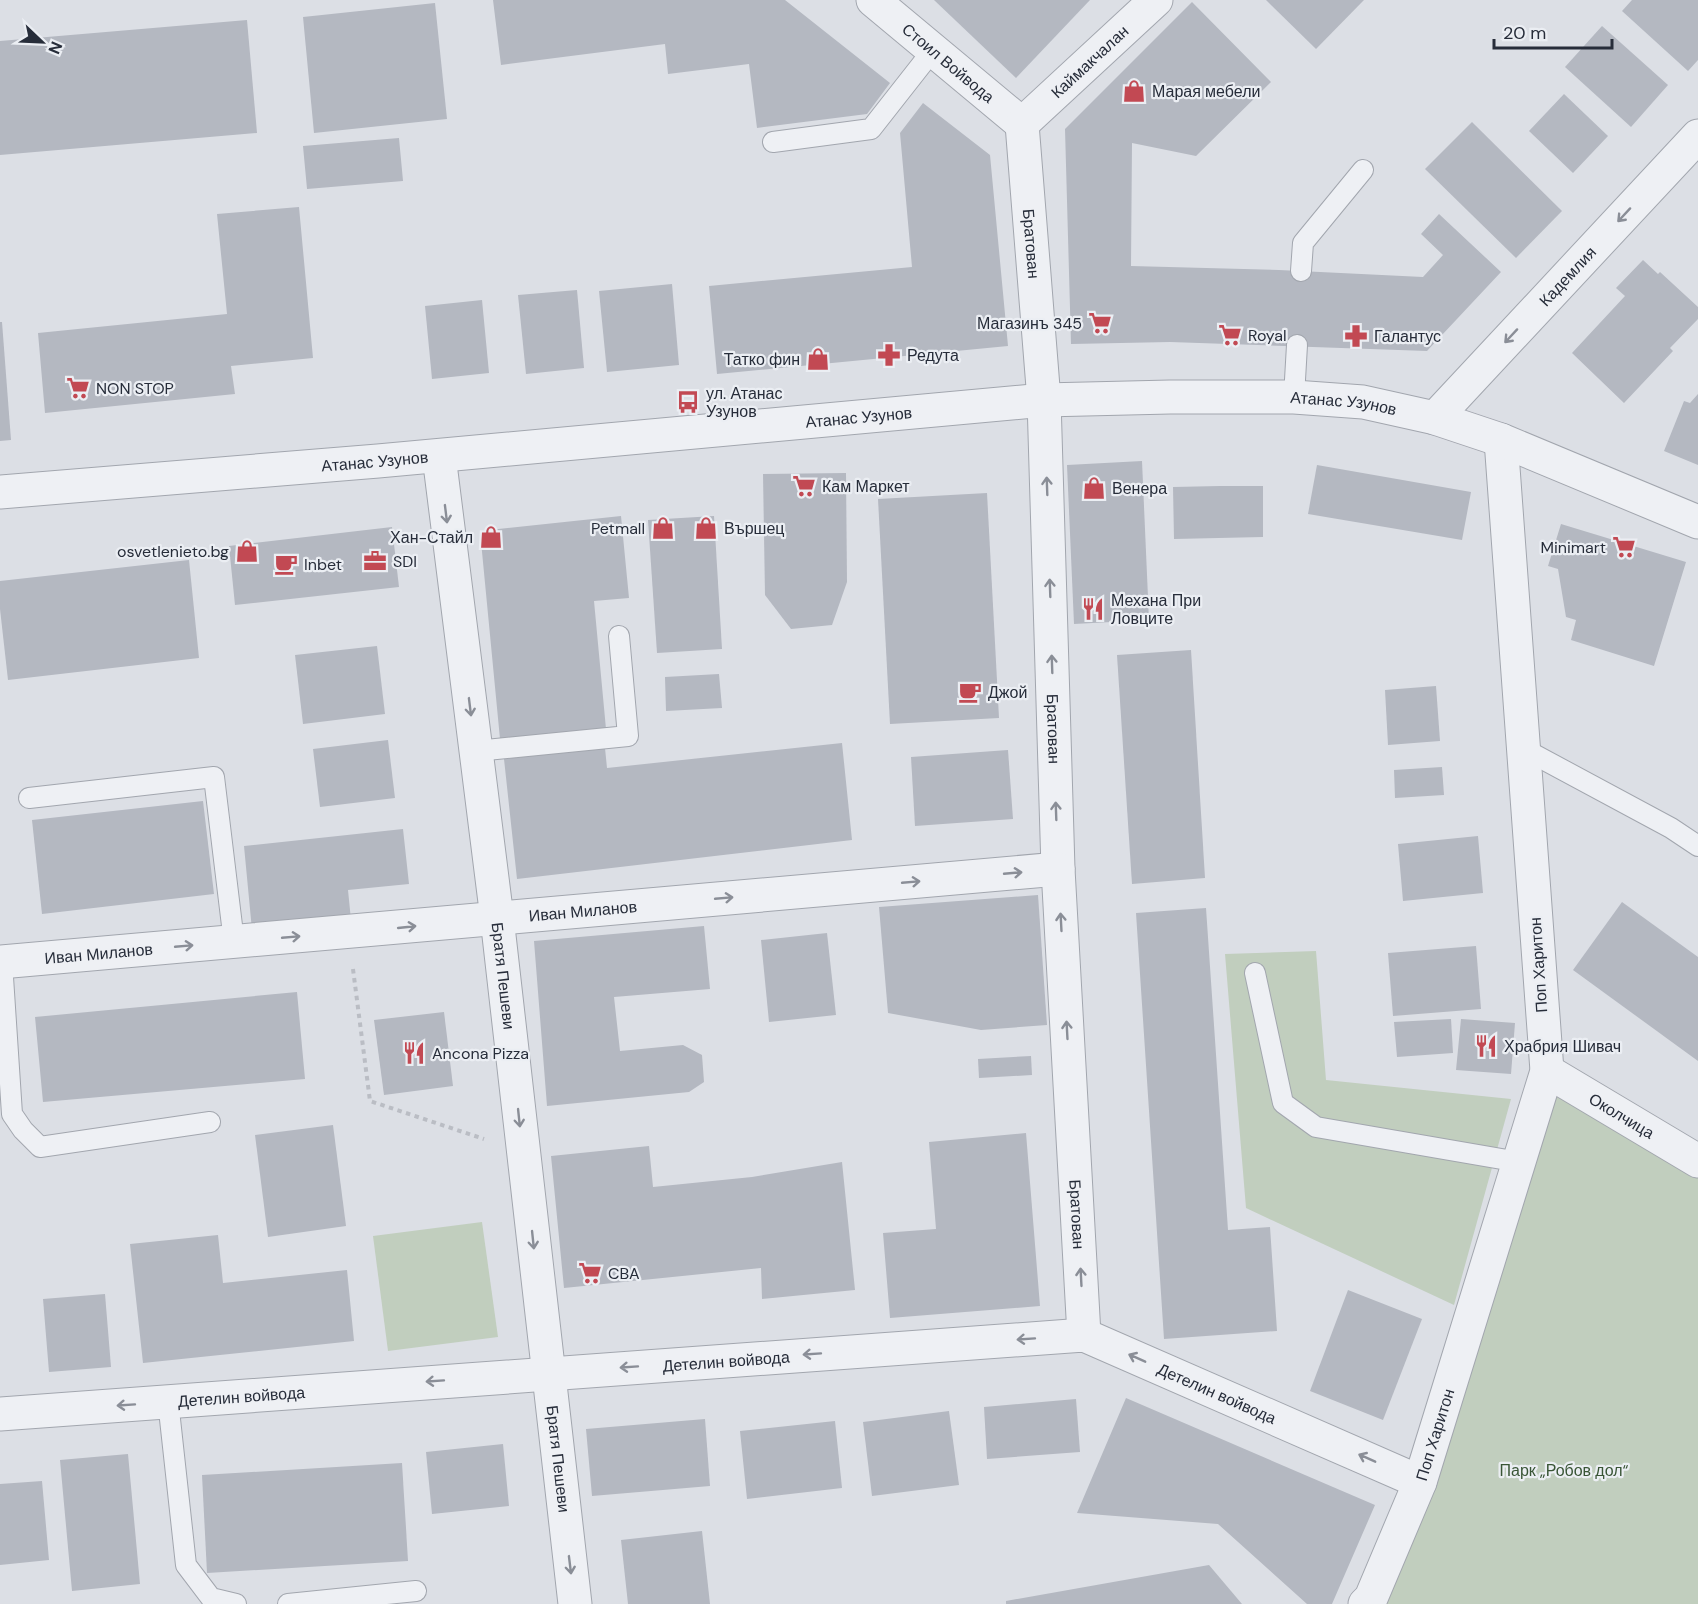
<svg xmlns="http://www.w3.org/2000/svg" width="1698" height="1604" viewBox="0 0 1698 1604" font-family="'DM Sans',sans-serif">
<rect width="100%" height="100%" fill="#dcdfe5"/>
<g fill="#c1cebe">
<path d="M1316,951L1326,1080L1511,1099L1454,1305L1246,1208L1225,954Z"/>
<path d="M1547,1071L1698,1161V1604H1365Z"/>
<path d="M482,1222L498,1337L388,1351L373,1236Z"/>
</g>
<g fill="#b4b8c1">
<path d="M493,0H785L890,83L867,114L757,128L749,64L668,74L665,44L501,65Z"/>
<path d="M934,0H1090L1016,78Z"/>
<path d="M1266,0H1364L1316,49Z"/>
<path d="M1632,0H1698V60L1688,71L1622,11Z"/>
<path d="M1192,2L1271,82L1196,156L1132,143L1131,266L1279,270L1423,277L1443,255L1421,234L1439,214L1501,272L1427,351L1170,342L1071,344L1065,129Z"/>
<path d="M435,3L447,119L314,133L303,17Z"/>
<path d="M247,20L257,133L0,155V41Z"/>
<path d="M1602,26L1668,85L1631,127L1565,67Z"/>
<path d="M1564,94L1608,136L1573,173L1529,131Z"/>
<path d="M923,103L990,155L1008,346L717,374L709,286L912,267L900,133Z"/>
<path d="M1472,122L1562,211L1516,258L1425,169Z"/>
<path d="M399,138L403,181L307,189L303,146Z"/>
<path d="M299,207L313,358L231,366L235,394L45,413L38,333L227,314L217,214Z"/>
<path d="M1643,260L1658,274L1660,272L1698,307V319L1670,348L1673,351L1624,403L1572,353L1625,296L1616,288Z"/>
<path d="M672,284L679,365L607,372L599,291Z"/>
<path d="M577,290L584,368L526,374L518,295Z"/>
<path d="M482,300L489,373L432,379L425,306Z"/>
<path d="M0,322H2L11,440L0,441Z"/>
<path d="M1698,394V465L1664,451L1684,401L1690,403Z"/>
<path d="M1142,461L1149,620L1074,624L1067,465Z"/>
<path d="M1317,465L1471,492L1462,540L1308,514Z"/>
<path d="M846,473L847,582L832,625L791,629L765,595L763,474Z"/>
<path d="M1220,486H1263V537L1174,539L1173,487Z"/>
<path d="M987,493L999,718L890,724L878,499Z"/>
<path d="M621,516L629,598L594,601L606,729L500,739L480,531Z"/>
<path d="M714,516L722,649L657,653L648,520Z"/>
<path d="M1561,524L1686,562L1654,666L1571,640L1576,620L1566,617L1558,569L1548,566Z"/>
<path d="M392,527L399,587L235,605L229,546Z"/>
<path d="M189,560L199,658L8,680L0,609V581Z"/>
<path d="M377,646L385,714L303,724L295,655Z"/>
<path d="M1191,650L1205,878L1132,884L1117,655Z"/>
<path d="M719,674L722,708L666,711L665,677Z"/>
<path d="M1436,686L1440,741L1388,745L1385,690Z"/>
<path d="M388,740L395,798L320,807L313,749Z"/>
<path d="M842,743L852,840L517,879L504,759L605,748L607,768Z"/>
<path d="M1008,750L1013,819L915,826L911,757Z"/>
<path d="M1442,767L1444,795L1395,798L1394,770Z"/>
<path d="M203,801L214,894L42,914L32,820Z"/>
<path d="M403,829L409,884L348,890L351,920L252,930L244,846Z"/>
<path d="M1478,836L1483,893L1403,901L1398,844Z"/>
<path d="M1038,895L1047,1025L981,1030L888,1013L879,907Z"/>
<path d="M1622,902L1698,957V1061L1573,970Z"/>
<path d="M1206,908L1228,1230L1270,1227L1277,1331L1164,1339L1136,913Z"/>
<path d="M704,926L710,989L614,997L620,1051L683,1045L702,1055L704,1082L689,1092L547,1106L534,941Z"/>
<path d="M827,933L836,1015L769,1022L761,940Z"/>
<path d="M1476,946L1481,1009L1393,1016L1388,953Z"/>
<path d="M297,992L305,1079L43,1102L35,1017Z"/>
<path d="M444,1012L453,1086L384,1095L374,1020Z"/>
<path d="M1451,1019L1453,1053L1397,1057L1394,1022Z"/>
<path d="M1461,1019L1515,1023L1511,1074L1456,1070Z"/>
<path d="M1031,1056L1032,1075L979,1078L978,1059Z"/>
<path d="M333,1125L346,1226L268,1237L255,1135Z"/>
<path d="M1026,1133L1040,1306L890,1318L883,1233L936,1229L929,1142Z"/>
<path d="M649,1146L653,1187L752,1177L842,1162L855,1290L762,1299L761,1268L564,1288L551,1156Z"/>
<path d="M218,1235L223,1283L347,1270L354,1341L143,1363L130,1244Z"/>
<path d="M1348,1290L1422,1319L1383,1420L1310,1391Z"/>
<path d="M105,1294L111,1367L49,1372L43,1299Z"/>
<path d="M1126,1398L1375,1505L1332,1604H1307L1218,1524L1077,1513Z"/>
<path d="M1076,1399L1080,1452L987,1459L984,1407Z"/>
<path d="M949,1411L959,1485L872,1496L863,1422Z"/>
<path d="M705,1419L710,1486L592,1496L586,1429Z"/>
<path d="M835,1421L842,1488L747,1499L740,1431Z"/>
<path d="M503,1444L509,1506L432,1514L426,1452Z"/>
<path d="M128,1454L140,1584L72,1591L60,1460Z"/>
<path d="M402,1463L408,1561L207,1573L202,1475Z"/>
<path d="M42,1481L49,1560L0,1565V1484Z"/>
<path d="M702,1531L710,1604H628L621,1540Z"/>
<path d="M1209,1565L1242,1604H1006V1601Z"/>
</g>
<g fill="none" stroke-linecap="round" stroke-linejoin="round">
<g stroke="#a2a6ae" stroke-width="22">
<g id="service">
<path d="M773,142L871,129L933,50"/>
<path d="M1301,271L1303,243L1363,170"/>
<path d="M1294,397L1297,345"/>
<path d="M1524,749L1671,828L1698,846"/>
<path d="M476,751L628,736L619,636"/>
<path d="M29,798L214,777L234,942"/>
<path d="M2,962L12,1114L23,1130L40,1147L210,1122"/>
<path d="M1255,973L1283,1103L1316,1127L1519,1162"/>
<path d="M168,1401L186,1565L211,1598L236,1604"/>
<path d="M288,1604L416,1591"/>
</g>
</g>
<g stroke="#a2a6ae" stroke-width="35">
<g id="minor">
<path id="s1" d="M873,0L1022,124"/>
<path id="s2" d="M1022,124L1044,400L1058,869L1084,1335"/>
<path id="s3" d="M1022,124L1156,0"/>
<path id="s4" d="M1435,418L1698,136"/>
<path id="s5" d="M439,456L497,918L575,1604"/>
<path id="s6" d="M0,962L1058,869"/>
<path id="s7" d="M1547,1071L1698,1161"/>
<path id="s8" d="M0,1414L1084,1335L1420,1482"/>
<path id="s9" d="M1365,1604L1371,1598L1420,1482L1547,1071L1501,440"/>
</g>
</g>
<g stroke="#a2a6ae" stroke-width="35">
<g id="tertiary">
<path id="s10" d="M0,492L378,461L1044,400L1170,397H1294L1363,402L1435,418L1501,440L1698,522"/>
</g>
</g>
<path stroke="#babdc4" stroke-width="4" stroke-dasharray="4.5 4.5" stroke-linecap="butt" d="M353,969L370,1101L484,1139"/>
<use href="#service" stroke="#eef0f4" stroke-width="20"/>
<use href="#minor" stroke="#eef0f4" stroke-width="33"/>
<use href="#tertiary" stroke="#eef0f4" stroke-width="33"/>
</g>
<defs><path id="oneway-shaft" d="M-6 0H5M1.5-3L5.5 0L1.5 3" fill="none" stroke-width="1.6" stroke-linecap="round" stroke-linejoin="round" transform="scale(1.5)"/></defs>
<g stroke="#8a8e97">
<use href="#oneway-shaft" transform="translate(1624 215) rotate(133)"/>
<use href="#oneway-shaft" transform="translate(1511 336) rotate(133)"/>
<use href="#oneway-shaft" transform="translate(1047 486) rotate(-92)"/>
<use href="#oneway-shaft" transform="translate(446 514) rotate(83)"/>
<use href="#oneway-shaft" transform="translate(1050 588) rotate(-92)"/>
<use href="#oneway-shaft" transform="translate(1052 664) rotate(-92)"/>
<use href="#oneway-shaft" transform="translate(470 707) rotate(83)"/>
<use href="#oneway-shaft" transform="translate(1056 811) rotate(-92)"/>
<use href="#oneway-shaft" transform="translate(1013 873) rotate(-5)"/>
<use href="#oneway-shaft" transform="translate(911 882) rotate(-5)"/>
<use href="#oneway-shaft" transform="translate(724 898) rotate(-5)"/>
<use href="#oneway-shaft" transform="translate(1061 922) rotate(-93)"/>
<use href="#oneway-shaft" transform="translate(407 927) rotate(-6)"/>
<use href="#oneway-shaft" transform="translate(291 937) rotate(-5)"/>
<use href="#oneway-shaft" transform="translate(184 946) rotate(-5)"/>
<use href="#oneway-shaft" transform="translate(1067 1030) rotate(-93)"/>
<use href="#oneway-shaft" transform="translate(519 1118) rotate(84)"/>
<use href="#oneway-shaft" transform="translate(533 1240) rotate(84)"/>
<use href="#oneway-shaft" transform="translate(1081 1277) rotate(-93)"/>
<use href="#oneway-shaft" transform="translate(1026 1339) rotate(176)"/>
<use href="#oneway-shaft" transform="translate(812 1354) rotate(176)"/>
<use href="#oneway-shaft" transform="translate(1137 1358) rotate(-156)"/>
<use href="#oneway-shaft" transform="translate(629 1367) rotate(176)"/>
<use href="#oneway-shaft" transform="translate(435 1381) rotate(176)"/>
<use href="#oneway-shaft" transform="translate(126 1405) rotate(176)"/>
<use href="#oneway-shaft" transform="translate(1367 1458) rotate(-156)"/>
<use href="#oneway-shaft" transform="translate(570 1565) rotate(83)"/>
</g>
<defs>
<g id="shop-bare" transform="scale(1.8)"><path d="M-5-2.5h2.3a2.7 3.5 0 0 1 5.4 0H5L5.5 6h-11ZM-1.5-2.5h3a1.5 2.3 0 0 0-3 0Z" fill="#c24953" stroke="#ebeef3" stroke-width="2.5" paint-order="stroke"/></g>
<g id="supermarket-bare" transform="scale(1.8)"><path d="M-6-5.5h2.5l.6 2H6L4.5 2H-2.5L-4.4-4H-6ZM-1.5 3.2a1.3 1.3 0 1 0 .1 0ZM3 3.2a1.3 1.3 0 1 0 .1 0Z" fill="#c24953" stroke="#ebeef3" stroke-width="2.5" paint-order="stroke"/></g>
<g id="pharmacy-bare" transform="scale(1.8)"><path d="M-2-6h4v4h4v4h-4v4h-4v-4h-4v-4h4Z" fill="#c24953" stroke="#ebeef3" stroke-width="2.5" paint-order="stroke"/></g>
<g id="bus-bare" transform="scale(1.8)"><path d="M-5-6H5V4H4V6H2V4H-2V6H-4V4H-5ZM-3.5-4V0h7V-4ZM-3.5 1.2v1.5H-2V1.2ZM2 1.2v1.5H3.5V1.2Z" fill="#c24953" stroke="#ebeef3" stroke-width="2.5" paint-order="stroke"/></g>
<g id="office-bare" transform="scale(1.8)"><path d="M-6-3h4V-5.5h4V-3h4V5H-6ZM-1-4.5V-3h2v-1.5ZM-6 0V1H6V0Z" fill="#c24953" stroke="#ebeef3" stroke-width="2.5" paint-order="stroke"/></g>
<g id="cafe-bare" transform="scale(1.8)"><path d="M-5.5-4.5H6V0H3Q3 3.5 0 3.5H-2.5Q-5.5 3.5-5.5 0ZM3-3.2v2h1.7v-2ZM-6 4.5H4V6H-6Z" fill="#c24953" stroke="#ebeef3" stroke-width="2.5" paint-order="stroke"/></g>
<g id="restaurant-bare" transform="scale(1.8)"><path d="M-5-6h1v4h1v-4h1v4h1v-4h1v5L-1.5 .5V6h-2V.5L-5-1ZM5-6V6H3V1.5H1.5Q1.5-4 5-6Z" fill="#c24953" stroke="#ebeef3" stroke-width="2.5" paint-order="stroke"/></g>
</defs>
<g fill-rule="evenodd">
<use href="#shop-bare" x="1134" y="91"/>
<use href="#supermarket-bare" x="1100" y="323"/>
<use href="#supermarket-bare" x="1230" y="335"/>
<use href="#pharmacy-bare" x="1356" y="336"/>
<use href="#pharmacy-bare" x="889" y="355"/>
<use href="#shop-bare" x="818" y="359"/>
<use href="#supermarket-bare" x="78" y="388"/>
<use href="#bus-bare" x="688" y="402"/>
<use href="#supermarket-bare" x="804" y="486"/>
<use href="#shop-bare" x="1094" y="488"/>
<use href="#shop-bare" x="663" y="528"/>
<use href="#shop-bare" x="706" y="528"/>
<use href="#shop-bare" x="491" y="537"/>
<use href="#supermarket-bare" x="1624" y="547"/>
<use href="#shop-bare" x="247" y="551"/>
<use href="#office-bare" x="375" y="561"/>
<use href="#cafe-bare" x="286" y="564"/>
<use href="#restaurant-bare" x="1093" y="609"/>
<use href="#cafe-bare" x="970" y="692"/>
<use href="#restaurant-bare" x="1486" y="1046"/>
<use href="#restaurant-bare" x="414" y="1053"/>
<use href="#supermarket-bare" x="590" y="1273"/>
</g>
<g text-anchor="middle" stroke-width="4.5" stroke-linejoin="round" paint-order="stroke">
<g font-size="16" fill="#272d3a" stroke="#ebeef3">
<text dy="6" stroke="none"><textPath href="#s1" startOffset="98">Стоил Войвода</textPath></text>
<text dy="6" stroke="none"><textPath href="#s3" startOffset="92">Каймакчалан</textPath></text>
<text dy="6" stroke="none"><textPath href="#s2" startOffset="120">Братован</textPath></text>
<text dy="6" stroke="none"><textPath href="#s4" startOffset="194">Кадемлия</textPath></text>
<text dy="6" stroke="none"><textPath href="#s10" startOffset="1348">Атанас Узунов</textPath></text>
<text dy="6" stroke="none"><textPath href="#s10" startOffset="862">Атанас Узунов</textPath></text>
<text dy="6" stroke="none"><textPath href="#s10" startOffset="376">Атанас Узунов</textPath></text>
<text dy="6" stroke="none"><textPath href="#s2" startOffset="606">Братован</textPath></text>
<text dy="6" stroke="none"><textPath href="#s6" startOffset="585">Иван Миланов</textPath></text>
<text dy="6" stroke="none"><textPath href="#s6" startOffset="99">Иван Миланов</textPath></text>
<text transform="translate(1538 965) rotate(-94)" y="6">Поп Харитон</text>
<text dy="6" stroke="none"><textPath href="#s5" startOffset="524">Братя Пешеви</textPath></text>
<text dy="6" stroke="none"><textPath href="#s7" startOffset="87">Околчица</textPath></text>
<text dy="6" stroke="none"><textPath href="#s2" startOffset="1092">Братован</textPath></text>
<text dy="6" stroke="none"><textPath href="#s8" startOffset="728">Детелин войвода</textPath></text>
<text dy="6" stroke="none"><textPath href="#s8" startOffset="1232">Детелин войвода</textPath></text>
<text dy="6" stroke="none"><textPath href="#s8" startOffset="242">Детелин войвода</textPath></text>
<text dy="6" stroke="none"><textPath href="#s9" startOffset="184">Поп Харитон</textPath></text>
<text dy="6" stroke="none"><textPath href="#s5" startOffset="1010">Братя Пешеви</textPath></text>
</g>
<g font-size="16" fill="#272d3a" stroke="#ebeef3" text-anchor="start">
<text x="1152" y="97">Марая мебели</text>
<text x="1082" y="329" text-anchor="end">Магазинъ 345</text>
<text x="1248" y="341">Royal</text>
<text x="1374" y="342">Галантус</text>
<text x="907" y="361">Редута</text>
<text x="800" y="365" text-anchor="end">Татко фин</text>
<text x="96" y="394">NON STOP</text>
<text x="706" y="399">ул. Атанас<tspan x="706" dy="18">Узунов</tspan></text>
<text x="822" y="492">Кам Маркет</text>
<text x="1112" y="494">Венера</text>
<text x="645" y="534" text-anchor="end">Petmall</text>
<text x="724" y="534">Вършец</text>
<text x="473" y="543" text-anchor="end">Хан-Стайл</text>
<text x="1606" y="553" text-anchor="end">Minimart</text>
<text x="229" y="557" text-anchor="end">osvetlenieto.bg</text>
<text x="393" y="567">SDI</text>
<text x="304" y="570">Inbet</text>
<text x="1111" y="606">Механа При<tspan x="1111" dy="18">Ловците</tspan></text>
<text x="988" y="698">Джой</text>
<text x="1504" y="1052">Храбрия Шивач</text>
<text x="432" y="1059">Ancona Pizza</text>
<text x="608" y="1279">CBA</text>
</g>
<g font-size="16" fill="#395536" stroke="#ebeef3">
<text x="1564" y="1476">Парк „Робов дол“</text>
</g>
</g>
<g transform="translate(42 42) rotate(113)" stroke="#ebeef3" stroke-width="4.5" paint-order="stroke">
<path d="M0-4.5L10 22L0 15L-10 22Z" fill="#272d3a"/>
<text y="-9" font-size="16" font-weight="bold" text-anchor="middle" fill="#272d3a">N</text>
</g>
<path d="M1494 39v9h118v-9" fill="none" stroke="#272d3a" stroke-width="3"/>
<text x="1503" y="39" font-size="18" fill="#272d3a" stroke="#ebeef3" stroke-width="4.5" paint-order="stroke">20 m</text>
</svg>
